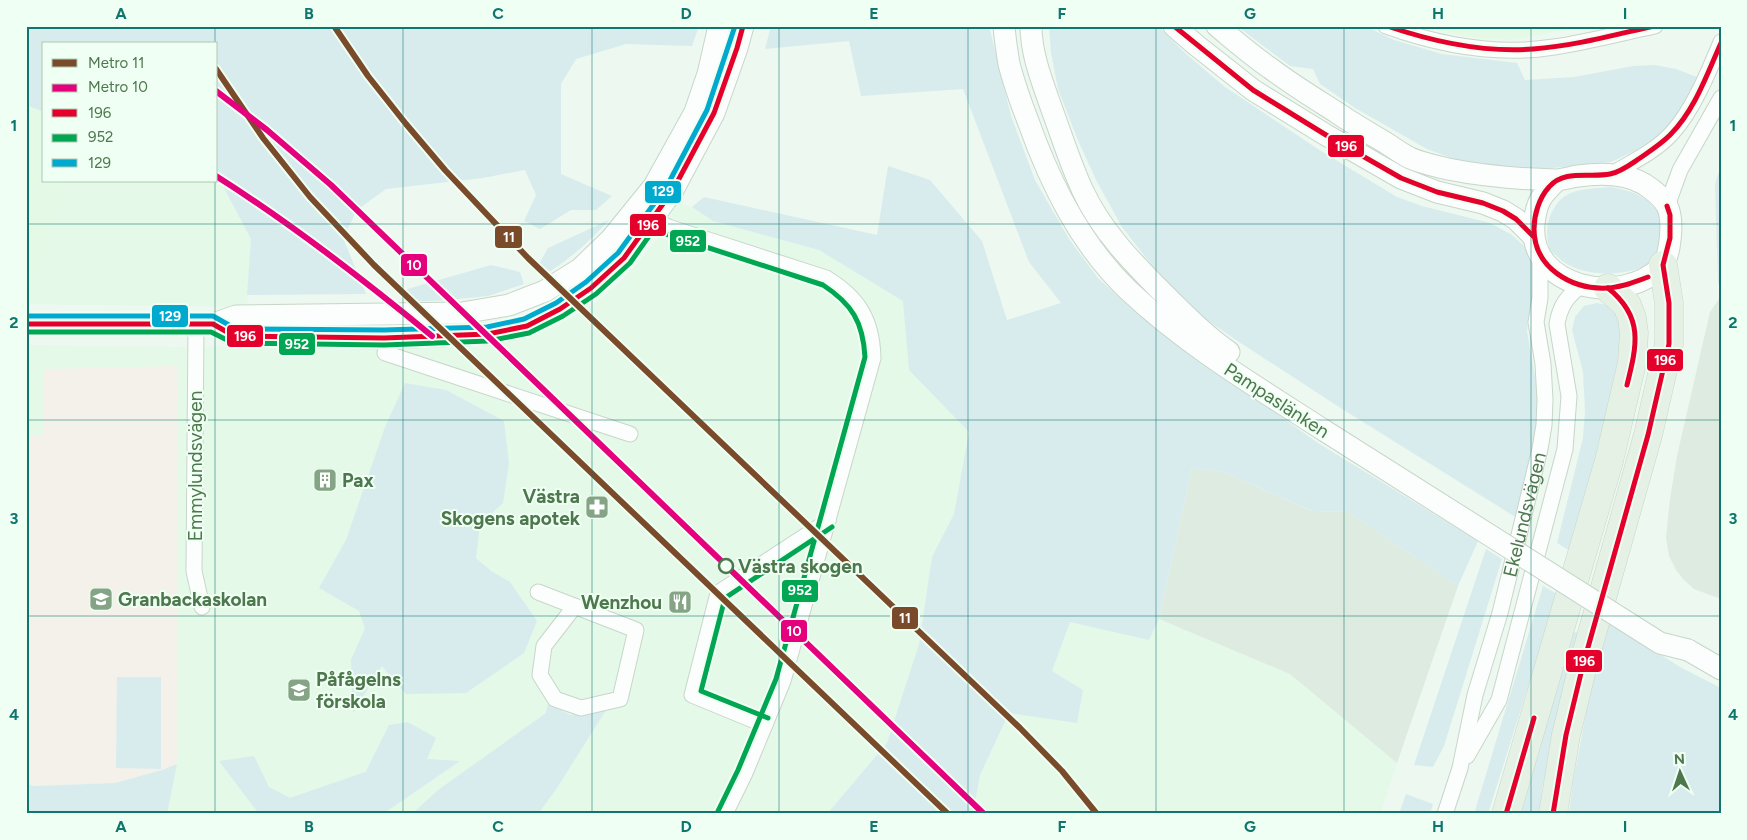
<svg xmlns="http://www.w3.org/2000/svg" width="1747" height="840" viewBox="0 0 1747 840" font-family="Figtree,sans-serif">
<rect width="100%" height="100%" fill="#edf8f0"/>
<g fill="#e4f9e8">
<path d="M216,173L251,239L247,307L26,304V293L69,181H216Z"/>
<path d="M678,203L692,207L713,221L819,250L904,301L909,370L969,432L954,514L932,557L919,644L887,743L827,814H167L177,764V366L44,435H26V345L173,347L327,345L473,348L525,339L566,321L595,303L617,285L637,264L661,233Z"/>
<path d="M1159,619L1290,674L1397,763L1380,814H973L980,775L1009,713L1052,671L1070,621L1148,640Z"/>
</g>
<g fill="#e5fae6">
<path d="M1424,26H1588L1512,40L1484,39L1447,33Z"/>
<path d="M26,105L44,112V181H69L26,293Z"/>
</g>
<g fill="#deebe0">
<path d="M1721,296V599L1694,589L1684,580L1676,570L1669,556L1666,538L1670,499L1677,456L1710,312Z"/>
<path d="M1192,468L1224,472L1311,511L1348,512L1458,586L1397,763L1290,674L1159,619Z"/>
</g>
<path fill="#f4f0ea" d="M177,366V764L162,770L115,783L33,786L26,783V435H44L43,369Z"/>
<g fill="#d8eced">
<path d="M26,26H699L692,46L626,44L576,59L561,84V174L612,196L596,210H571L540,229L524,221L536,195L525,170L483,178L386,189L357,210L343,238L366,294L247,295L251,239L216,173V44H44V112L26,105Z"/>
<path d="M771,26H989L1011,116L1035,180L1069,239L1098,278L1134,311L1175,342L1318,443L1478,541L1458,586L1348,512L1312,511L1224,472L1192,468L1159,619L1149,640L1070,622L1052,671L1083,690L1077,723L1009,713L980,775L973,814H827L887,743L919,644L932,557L954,514L969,432L909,370L903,301L819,250L713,221L692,207L704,197L877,235L888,166L930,180L982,241L1007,320L1061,303L1029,262L963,89L861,96L849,41L765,49Z"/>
<path d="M1049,26H1158L1185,53L1225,87L1321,151L1397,197L1422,206L1490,223L1512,235L1525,247L1531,260L1534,281V299L1529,315L1527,331L1538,394L1537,431L1517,518L1339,407L1233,338L1200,315L1157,272L1122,227L1096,180L1077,138L1058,89L1051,53Z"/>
<path d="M1237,26H1365L1394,40L1442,54L1517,63L1525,80L1574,77L1633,66L1655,65L1676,69L1697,77L1687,97L1667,130L1641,148L1611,162L1524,171L1465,163L1427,149L1355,108L1320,84L1313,69L1290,66Z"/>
<path d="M1721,165V287L1718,283L1715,184Z"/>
<path d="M1612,187C1620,189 1631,191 1638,195C1649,200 1663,214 1663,227C1663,232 1661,237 1660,242C1659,252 1657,258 1648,264C1626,278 1576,277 1558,257C1555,255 1552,252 1550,249C1542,230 1551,201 1571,193C1583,188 1599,188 1612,187Z"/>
<path d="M609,220C589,242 569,260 544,275L540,262L548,248Z"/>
<path d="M491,265L520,272L524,284L488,296L448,300L405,302L404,290Z"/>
<path d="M1597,303L1613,306L1629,327L1575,554L1557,543L1583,438L1585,411L1583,372L1572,330L1575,317L1584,306Z"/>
<path d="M405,383L446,390L504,421L509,463L503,503L480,524L476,558L491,571L510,582L537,621L524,653L466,693L406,694L382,666L353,713L351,660L365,628L359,611L319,588L346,540L385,427Z"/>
<path d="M1486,549L1502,559L1444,746L1433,767L1414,765Z"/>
<path d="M1543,586L1557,594L1488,814H1474Z"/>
<path d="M1604,619L1680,667L1721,688V814H1569L1573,782Z"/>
<path d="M1573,632L1578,633L1542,789L1539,814H1518Z"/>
<path d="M117,677H161V769L116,768Z"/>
<path d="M548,703L570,715L606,710L557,788L538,814H412L438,790L546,713Z"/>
<path d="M408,722L436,738L427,759L460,761L383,814H261L256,810L219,761L254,756L269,787L290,798L368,771H366L389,725Z"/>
<path d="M177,764L167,814H26V783L33,786L115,783L162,770Z"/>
<path d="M1406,794L1433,804L1430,814H1399Z"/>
</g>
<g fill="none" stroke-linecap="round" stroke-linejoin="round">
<g stroke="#c8d6c9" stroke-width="17">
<g id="street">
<path d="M1386,26C1439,45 1498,56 1554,47C1588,42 1621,33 1655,26"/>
<path d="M1612,174C1632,162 1656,151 1672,133C1693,110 1709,71 1721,42"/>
<path d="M1667,206L1680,170L1721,98"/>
<path d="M645,214L668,227L826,278C859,298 872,320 873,358L783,681L745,773L725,814"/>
<path d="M196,324L194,571L202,607"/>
<path d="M385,353L630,434"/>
<path d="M538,592L636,630L620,699L581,708L555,699L540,675L544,646L575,606"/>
<path d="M765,725L692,695L718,593L828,521"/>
<path d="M1467,756L1499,700L1565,449L1569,396L1557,324C1560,306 1567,296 1582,285"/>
<path id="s1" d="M1445,814L1460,768L1475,695L1500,613L1540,449L1544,425L1545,400L1543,364L1536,322L1540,298V257"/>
</g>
</g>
<g stroke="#c7d6c8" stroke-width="23">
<g id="secondary">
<path d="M1004,26C1005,39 1007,52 1009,64C1014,83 1021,103 1028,121C1050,183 1080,244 1128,290C1186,345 1257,387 1325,431"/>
<path d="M1031,26C1031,54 1042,81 1051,107C1061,134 1070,163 1082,189C1101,231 1134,264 1166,296C1186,316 1206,336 1229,352"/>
<path d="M1174,26L1196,45L1253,90L1326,135L1401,178L1437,192L1483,203L1503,211L1516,219L1533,236"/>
<path d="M1217,26C1234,40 1251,55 1270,68C1291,84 1314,98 1336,112C1352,123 1369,133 1386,143C1394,148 1402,154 1410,158C1421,163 1436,166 1448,169C1483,176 1520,179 1555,180C1563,180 1570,177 1578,176C1600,173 1625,173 1644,184C1652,189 1663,198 1667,206C1674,219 1671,256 1661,267C1621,307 1528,288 1534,224C1535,214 1538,201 1544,194C1548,189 1553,184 1557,180"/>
<path d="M26,324H213L236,316L462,313L509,305L545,291L580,269L611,239L654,186L695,112L708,74L719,26"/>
<path d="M213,324L234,336L384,338L488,334L527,326L560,309L591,288L624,258L673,190L714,113L737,48L743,26"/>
<path d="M1688,650L1721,669"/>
</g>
</g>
<g stroke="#c7d7c8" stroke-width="29">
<g id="highway">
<path d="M1506,814L1609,461L1632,363L1634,333L1632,318L1627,305L1608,288"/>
<path d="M1553,814L1566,735L1583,665L1648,435L1669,344V303L1663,265"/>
</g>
</g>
<use href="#street" stroke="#fcfefd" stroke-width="15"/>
<use href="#secondary" stroke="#fcfefd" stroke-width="21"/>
<use href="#highway" stroke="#e6f1e6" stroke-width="28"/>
<g stroke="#c7d6c8" stroke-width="23" stroke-linecap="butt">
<path id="secondary-bridge" d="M1325,431L1660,643L1688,650"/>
</g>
<use href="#secondary-bridge" stroke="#fcfefd" stroke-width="21"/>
<g stroke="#effff3" stroke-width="9">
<g id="bus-1">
<path d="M1174,26L1253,90L1326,135L1401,178L1437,192L1483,203L1503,211L1516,219L1533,236"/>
<path d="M1387,26C1434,42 1483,53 1533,49C1574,46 1614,35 1654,26"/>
<path d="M1648,277C1635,282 1622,287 1608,288C1572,290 1534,268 1534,229C1534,215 1539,198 1549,187C1564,169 1590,178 1610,174C1621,172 1631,164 1640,158C1650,151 1661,144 1670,135C1695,110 1707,74 1721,43"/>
<path d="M1608,288C1644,317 1637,345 1627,385"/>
<path d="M26,324H213L234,336L384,338L488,334L527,326L560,309L591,288L624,258L673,190L714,113L737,48L743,26"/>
<path d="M1506,814L1534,718"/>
<path d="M1553,814L1566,735L1583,665L1648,435L1669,344V303L1663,265L1670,238V215L1667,206"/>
</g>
</g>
<g stroke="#effff3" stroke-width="9">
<g id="bus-2">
<path d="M26,332H211L233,343L384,345L488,341L529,333L563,316L596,294L630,263L654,229L666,234L823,285C852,304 863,322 865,357L776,679L738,770L718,811"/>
<path d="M768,718L701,691L725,598L832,527"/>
</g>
</g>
<g stroke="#effff3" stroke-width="9">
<path id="bus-3" d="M26,316H213L236,329L384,330L487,327L524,319L556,303L586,282L618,253L667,186L707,110L735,26"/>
</g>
<use href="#bus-1" stroke="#e4002b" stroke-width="5"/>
<use href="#bus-2" stroke="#00a651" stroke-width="5"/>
<use href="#bus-3" stroke="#00a9ce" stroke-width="5"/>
<g stroke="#effff3" stroke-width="10">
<g id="metro-1">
<path d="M334,26L368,76L406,124L445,170L528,258L1020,728L1062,771L1097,814"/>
<path d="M216,69L263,138L310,197L374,265L948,814"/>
</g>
</g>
<g stroke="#effff3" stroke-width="10">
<g id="metro-2">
<path d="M216,91L267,130L331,185L984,814"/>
<path d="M216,176C292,224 363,279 432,336"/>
</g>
</g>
<use href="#metro-1" stroke="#7a4b2a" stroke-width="6"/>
<use href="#metro-2" stroke="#e5007d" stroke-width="6"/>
</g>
<path fill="none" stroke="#0f766e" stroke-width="1" stroke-opacity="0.55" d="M215,26V44M403,26V814M592,26V814M779,26V814M968,26V814M1156,26V814M1344,26V814M1531,26V814M215,181V814M26,224H1721M26,420H1721M26,616H1721"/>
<defs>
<g id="building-square" transform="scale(1.25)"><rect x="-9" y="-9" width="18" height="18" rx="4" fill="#85a485" stroke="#effff3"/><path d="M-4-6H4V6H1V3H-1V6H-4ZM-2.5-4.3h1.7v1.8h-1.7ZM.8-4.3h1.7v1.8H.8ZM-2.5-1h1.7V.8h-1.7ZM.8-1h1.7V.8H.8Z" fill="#fff"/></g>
<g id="pharmacy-square" transform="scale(1.25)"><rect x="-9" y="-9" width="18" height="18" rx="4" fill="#85a485" stroke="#effff3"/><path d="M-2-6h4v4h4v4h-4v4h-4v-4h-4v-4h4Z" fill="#fff"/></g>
<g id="school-square" transform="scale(1.25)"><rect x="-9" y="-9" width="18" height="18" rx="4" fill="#85a485" stroke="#effff3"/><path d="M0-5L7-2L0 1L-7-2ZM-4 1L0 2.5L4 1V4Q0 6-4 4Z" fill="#fff"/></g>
<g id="restaurant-square" transform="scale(1.25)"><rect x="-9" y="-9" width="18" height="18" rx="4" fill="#85a485" stroke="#effff3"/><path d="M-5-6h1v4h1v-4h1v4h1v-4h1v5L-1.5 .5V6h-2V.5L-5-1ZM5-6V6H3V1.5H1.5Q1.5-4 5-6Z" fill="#fff"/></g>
</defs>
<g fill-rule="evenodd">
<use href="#building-square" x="325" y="480"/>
<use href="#pharmacy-square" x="597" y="507"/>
<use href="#school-square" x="101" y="599"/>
<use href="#restaurant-square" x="680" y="602"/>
<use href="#school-square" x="299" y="690"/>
</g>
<circle fill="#effff3" stroke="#4d774c" stroke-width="2.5" cx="726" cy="566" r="7"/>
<g text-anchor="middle" stroke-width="4" stroke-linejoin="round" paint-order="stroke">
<g font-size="19" fill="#4d774c" stroke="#effff3">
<text transform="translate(1277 400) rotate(33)" y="7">Pampaslänken</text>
<text transform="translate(195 466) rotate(-90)" y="7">Emmylundsvägen</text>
<text dy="7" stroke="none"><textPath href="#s1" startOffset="310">Ekelundsvägen</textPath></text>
</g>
<g font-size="19" font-weight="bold" fill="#4d774c" stroke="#effff3" text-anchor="start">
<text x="342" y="487">Pax</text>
<text x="580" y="503" text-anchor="end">Västra<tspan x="580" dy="22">Skogens apotek</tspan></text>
<text x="118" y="606">Granbackaskolan</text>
<text x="662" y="609" text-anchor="end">Wenzhou</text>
<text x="316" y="686">Påfågelns<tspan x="316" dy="22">förskola</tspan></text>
</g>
<g font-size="19" font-weight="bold" fill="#4d774c" stroke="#effff3" text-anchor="start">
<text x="738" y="573">Västra skogen</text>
</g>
</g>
<g stroke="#effff3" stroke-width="2">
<rect x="1327" y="134" width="38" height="24" rx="5" fill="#e4002b"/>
<rect x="644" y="180" width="38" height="24" rx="5" fill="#00a9ce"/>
<rect x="629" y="213" width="38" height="24" rx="5" fill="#e4002b"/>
<rect x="494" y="225" width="29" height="24" rx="5" fill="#7a4b2a"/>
<rect x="669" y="229" width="38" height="24" rx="5" fill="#00a651"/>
<rect x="400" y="253" width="28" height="24" rx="5" fill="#e5007d"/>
<rect x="151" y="304" width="38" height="24" rx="5" fill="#00a9ce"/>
<rect x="226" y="324" width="38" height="24" rx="5" fill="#e4002b"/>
<rect x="278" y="332" width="38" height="24" rx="5" fill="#00a651"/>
<rect x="1646" y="348" width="38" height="24" rx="5" fill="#e4002b"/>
<rect x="781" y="579" width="38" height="24" rx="5" fill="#00a651"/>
<rect x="891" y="606" width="28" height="24" rx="5" fill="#7a4b2a"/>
<rect x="780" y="619" width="28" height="24" rx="5" fill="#e5007d"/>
<rect x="1565" y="649" width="38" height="24" rx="5" fill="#e4002b"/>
</g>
<g font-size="14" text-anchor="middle" font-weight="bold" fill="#fff">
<text x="1346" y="151">196</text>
<text x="663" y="196">129</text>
<text x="648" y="230">196</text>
<text x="509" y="242">11</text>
<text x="688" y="246">952</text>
<text x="414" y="270">10</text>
<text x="170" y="321">129</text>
<text x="245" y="341">196</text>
<text x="297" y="349">952</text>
<text x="1665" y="365">196</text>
<text x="800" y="595">952</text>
<text x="905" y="623">11</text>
<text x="794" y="636">10</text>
<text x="1584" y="666">196</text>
</g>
<rect width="1747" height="840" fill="none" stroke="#effff3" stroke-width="55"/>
<rect x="42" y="42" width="175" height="140" fill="#effff3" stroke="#aec9b0"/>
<rect x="52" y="59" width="25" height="8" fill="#7a4b2a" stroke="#aec9b0"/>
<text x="88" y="68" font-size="15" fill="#4d774c">Metro 11</text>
<rect x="52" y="84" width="25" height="8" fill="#e5007d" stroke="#aec9b0"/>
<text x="88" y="92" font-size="15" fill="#4d774c">Metro 10</text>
<rect x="52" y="109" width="25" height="8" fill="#e4002b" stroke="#aec9b0"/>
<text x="88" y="118" font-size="15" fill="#4d774c">196</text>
<rect x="52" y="134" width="25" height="8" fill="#00a651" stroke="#aec9b0"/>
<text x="88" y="142" font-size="15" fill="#4d774c">952</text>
<rect x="52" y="159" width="25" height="8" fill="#00a9ce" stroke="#aec9b0"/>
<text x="88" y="168" font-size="15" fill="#4d774c">129</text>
<g transform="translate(1680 772) rotate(357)" stroke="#effff3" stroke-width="4" paint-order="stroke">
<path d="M0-4L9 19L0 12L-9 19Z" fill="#4d774c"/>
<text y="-8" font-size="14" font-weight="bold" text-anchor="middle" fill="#4d774c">N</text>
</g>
<rect x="28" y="28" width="1692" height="784" fill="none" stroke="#0f766e" stroke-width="2"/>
<g font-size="16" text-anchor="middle" font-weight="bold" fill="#0f766e">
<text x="121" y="19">A</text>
<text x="309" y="19">B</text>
<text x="498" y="19">C</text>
<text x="686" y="19">D</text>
<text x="874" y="19">E</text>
<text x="1062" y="19">F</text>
<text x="1250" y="19">G</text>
<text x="1438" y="19">H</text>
<text x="1625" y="19">I</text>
<text x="14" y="131">1</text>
<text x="1733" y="131">1</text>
<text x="14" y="328">2</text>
<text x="1733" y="328">2</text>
<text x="14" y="524">3</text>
<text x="1733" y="524">3</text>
<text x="14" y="720">4</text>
<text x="1733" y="720">4</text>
<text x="121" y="832">A</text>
<text x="309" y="832">B</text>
<text x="498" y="832">C</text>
<text x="686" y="832">D</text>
<text x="874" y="832">E</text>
<text x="1062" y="832">F</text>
<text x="1250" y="832">G</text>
<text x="1438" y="832">H</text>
<text x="1625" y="832">I</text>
</g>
</svg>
